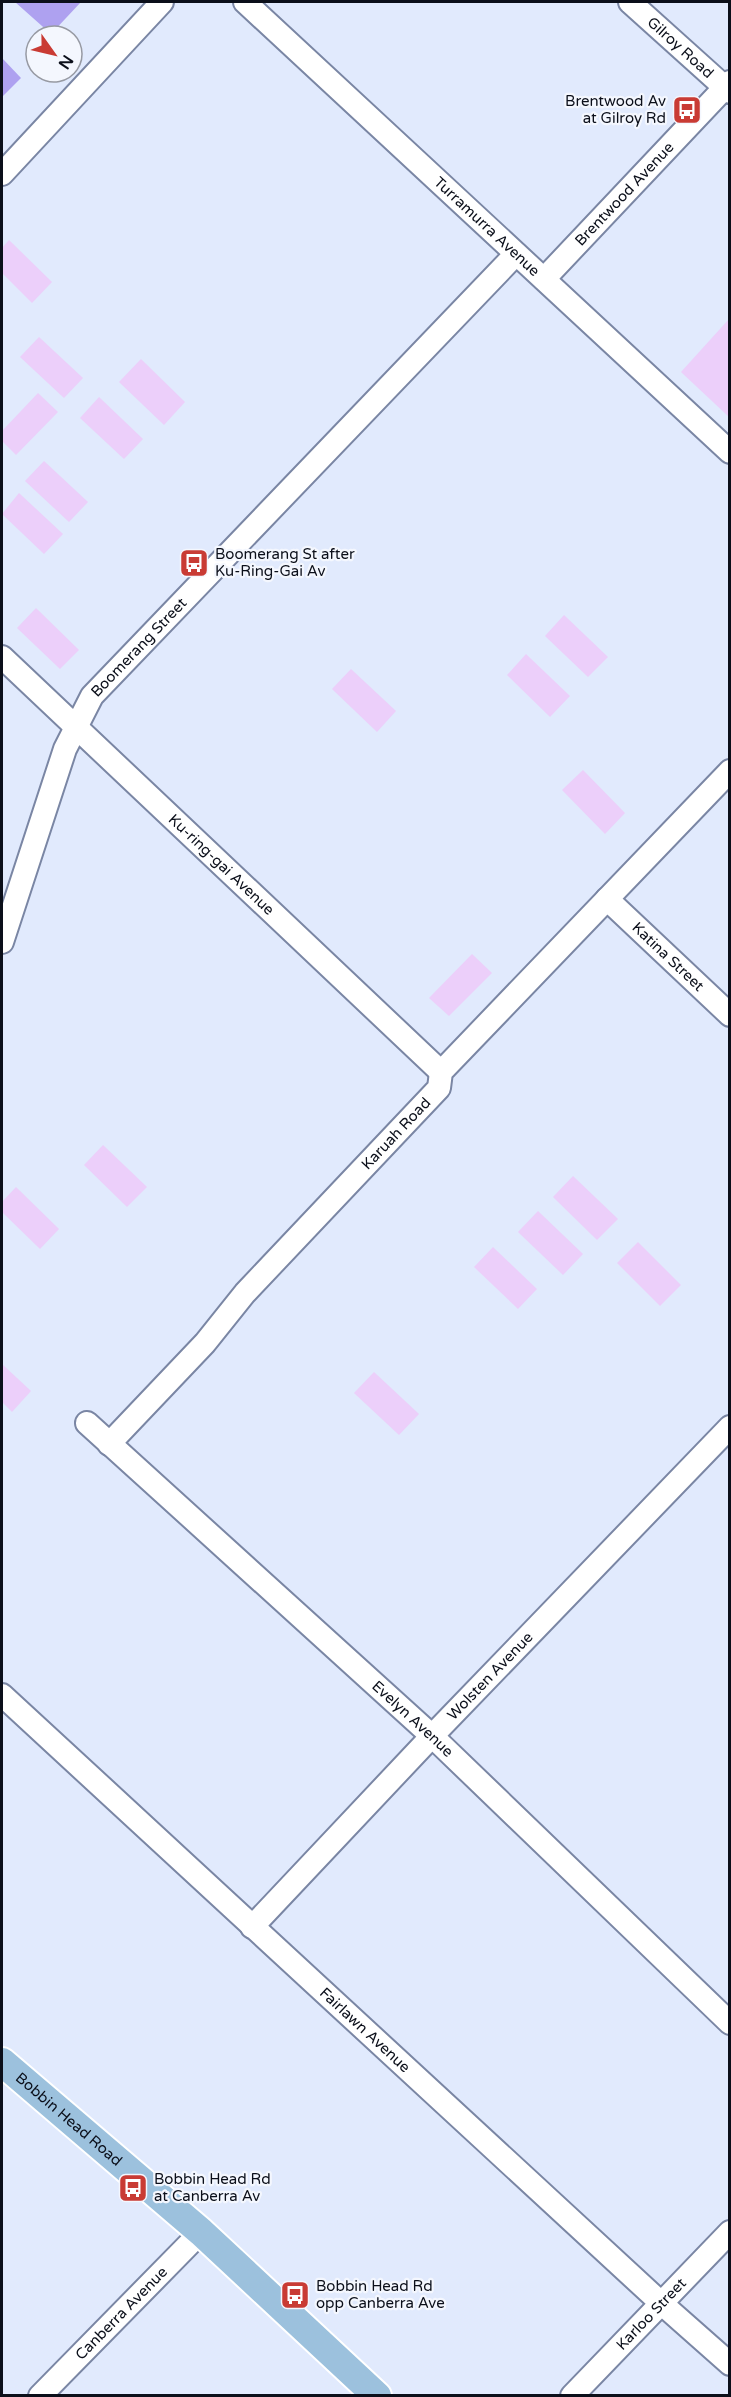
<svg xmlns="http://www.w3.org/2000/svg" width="731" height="2397" viewBox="0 0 731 2397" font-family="'Varela Round',sans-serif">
<rect width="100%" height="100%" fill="#e1eafd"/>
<g fill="#eccffa">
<path d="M9,240L52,282L32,303L2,273V248Z"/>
<path d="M729,319V417L681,372Z"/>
<path d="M39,337L83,378L64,398L20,357Z"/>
<path d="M141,359L185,402L164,425L119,382Z"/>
<path d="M38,393L58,412L16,455L2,441V431Z"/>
<path d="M99,397L143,439L124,459L80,418Z"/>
<path d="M44,461L88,502L69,522L25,481Z"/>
<path d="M19,493L63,534L44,554L2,514Z"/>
<path d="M36,608L79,650L60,669L17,628Z"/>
<path d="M564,615L608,657L588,677L545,636Z"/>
<path d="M526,654L570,696L550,717L507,675Z"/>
<path d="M351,669L396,711L377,732L332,689Z"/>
<path d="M583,770L625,813L605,834L562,790Z"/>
<path d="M472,954L492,973L449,1016L429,998Z"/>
<path d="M103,1145L147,1187L127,1207L84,1165Z"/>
<path d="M573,1176L618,1219L597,1240L553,1197Z"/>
<path d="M16,1187L59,1229L40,1249L2,1212V1202Z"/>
<path d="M538,1211L583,1254L563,1275L518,1232Z"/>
<path d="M638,1242L681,1285L660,1306L617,1263Z"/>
<path d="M493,1247L537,1289L518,1309L474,1267Z"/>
<path d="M2,1364L31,1391L12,1412L2,1402Z"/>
<path d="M374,1372L419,1414L399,1435L354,1393Z"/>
</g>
<g fill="#aea1f0">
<path d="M15,2H81L51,34Z"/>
<path d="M2,58L21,78L2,97Z"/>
</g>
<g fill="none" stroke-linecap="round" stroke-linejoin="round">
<g stroke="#7a86a4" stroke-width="26">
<g id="minor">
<path id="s1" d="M245,2L730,452"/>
<path id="s2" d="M630,2L730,92"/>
<path d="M2,174L162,2"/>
<path id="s3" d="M544,279L730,82"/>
<path id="s4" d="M2,657L441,1072"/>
<path id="s5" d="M607,899L730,1015"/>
<path id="s6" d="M2,942L65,749L92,696L516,254"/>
<path id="s7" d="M87,1423L432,1736L730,2023"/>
<path id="s8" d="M109,1444L205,1343L245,1293L439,1088L441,1072L730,771"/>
<path id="s9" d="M2,1695L661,2303L730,2364"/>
<path id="s10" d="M252,1927L432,1736L730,1427"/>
<path id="s11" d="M40,2396L201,2232"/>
<path id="s12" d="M572,2396L730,2232"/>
</g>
</g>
<g stroke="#fff" stroke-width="32">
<g id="major">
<path id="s13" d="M2,2062L201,2232L377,2396"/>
</g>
</g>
<use href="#minor" stroke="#fff" stroke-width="22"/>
<use href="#major" stroke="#9cc1dd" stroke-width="28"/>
</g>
<defs>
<g id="bus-square" transform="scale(1.5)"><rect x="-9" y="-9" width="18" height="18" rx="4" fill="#c93b34" stroke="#f4f7fe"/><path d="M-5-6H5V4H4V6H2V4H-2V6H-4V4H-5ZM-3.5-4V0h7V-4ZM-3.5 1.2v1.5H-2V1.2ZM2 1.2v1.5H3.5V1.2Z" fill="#fff"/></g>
</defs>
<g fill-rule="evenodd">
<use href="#bus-square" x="687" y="110"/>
<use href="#bus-square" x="194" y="563"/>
<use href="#bus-square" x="133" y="2188"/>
<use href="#bus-square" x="295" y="2295"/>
</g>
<g text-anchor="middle" stroke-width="4.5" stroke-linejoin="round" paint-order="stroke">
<g font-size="15" fill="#0b0f1a" stroke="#f4f7fe">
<text dy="5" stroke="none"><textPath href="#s2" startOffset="68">Gilroy Road</textPath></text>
<text dy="5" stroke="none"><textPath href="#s3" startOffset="117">Brentwood Avenue</textPath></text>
<text dy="5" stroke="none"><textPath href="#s1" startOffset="330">Turramurra Avenue</textPath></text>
<text dy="5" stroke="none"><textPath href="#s6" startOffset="330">Boomerang Street</textPath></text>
<text dy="5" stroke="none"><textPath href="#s4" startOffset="302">Ku-ring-gai Avenue</textPath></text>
<text dy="5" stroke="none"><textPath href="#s5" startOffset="84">Katina Street</textPath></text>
<text dy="5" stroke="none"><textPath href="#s8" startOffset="423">Karuah Road</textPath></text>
<text dy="5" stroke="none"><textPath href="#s10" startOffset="346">Wolsten Avenue</textPath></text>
<text dy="5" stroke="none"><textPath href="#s7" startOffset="440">Evelyn Avenue</textPath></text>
<text dy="5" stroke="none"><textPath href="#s9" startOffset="494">Fairlawn Avenue</textPath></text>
<text dy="5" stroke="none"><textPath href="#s13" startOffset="88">Bobbin Head Road</textPath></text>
<text dy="5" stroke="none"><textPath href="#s11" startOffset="116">Canberra Avenue</textPath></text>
<text dy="5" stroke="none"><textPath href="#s12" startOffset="114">Karloo Street</textPath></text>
</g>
<g font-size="15" fill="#0b0f1a" stroke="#f4f7fe" text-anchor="start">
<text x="666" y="106" text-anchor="end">Brentwood Av<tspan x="666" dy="17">at Gilroy Rd</tspan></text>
<text x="215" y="559">Boomerang St after<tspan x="215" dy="17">Ku-Ring-Gai Av</tspan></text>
<text x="154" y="2184">Bobbin Head Rd<tspan x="154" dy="17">at Canberra Av</tspan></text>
<text x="316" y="2291">Bobbin Head Rd<tspan x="316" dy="17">opp Canberra Ave</tspan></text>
</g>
</g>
<rect width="731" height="2397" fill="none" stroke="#0b0f1a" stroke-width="6"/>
<g transform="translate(54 54) rotate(124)"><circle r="28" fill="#f4f7fe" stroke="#979aa3" stroke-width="1.5"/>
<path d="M0-4.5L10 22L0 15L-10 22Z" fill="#c93b34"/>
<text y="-9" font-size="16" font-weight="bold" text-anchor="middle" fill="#0b0f1a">N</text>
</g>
</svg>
